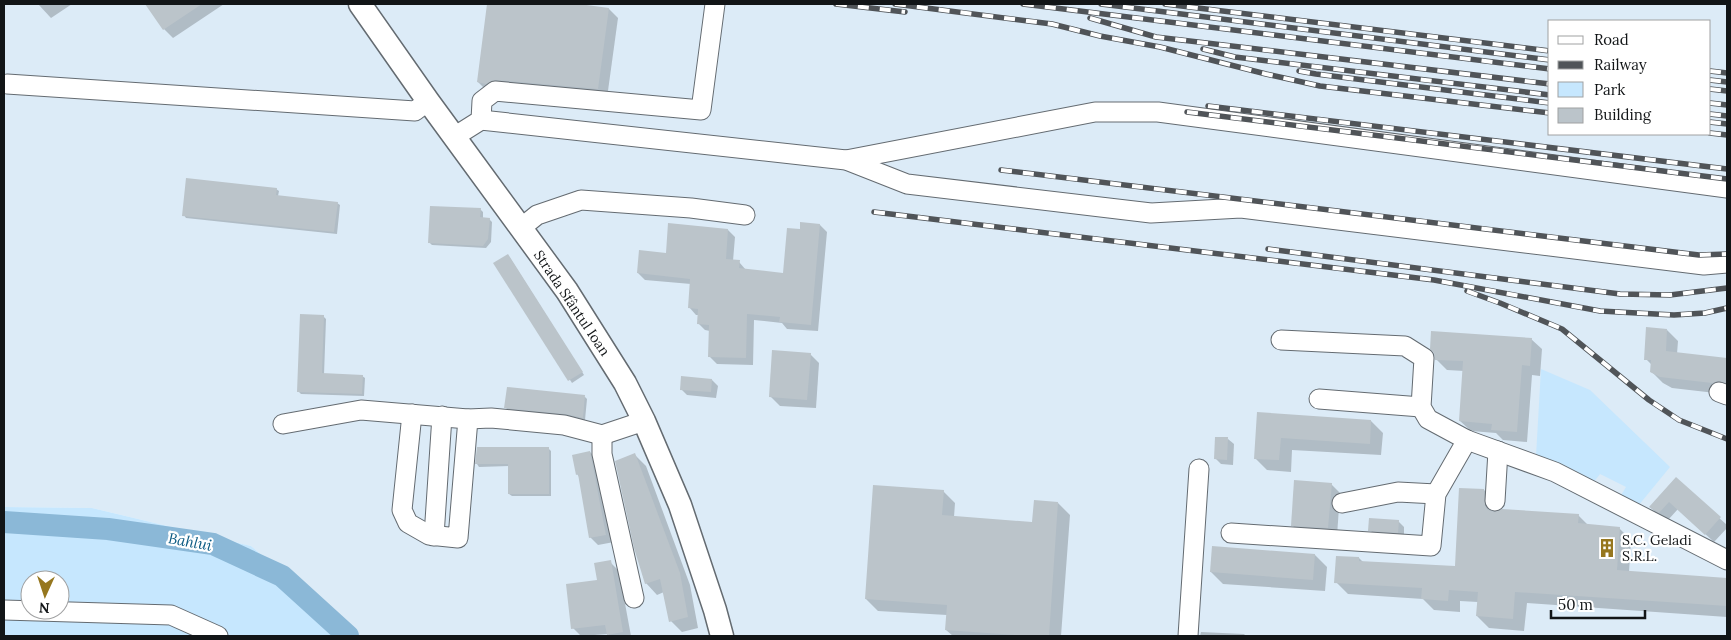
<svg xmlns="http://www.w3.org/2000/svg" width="1731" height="640" viewBox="0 0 1731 640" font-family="Lora,serif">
<rect width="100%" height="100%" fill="#edf5fc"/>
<path fill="#dcebf7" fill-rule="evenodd" d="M4,4H1727V636H357L251,546L92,508L4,507ZM1550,21H1710V134H1550Z"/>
<g fill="#c6e7fe" fill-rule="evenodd">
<path d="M1541,369L1590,390L1670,467L1638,506L1620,497L1626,487L1600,474L1593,483L1536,456Z"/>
<path d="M4,507L92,508L251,546L357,636H4ZM30,580H60V610H30Z"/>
</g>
<g fill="#0003">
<path d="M38,4H72L51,18Z"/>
<path d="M147,4H224L173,38L164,29Z"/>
<path d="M488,4H569L609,9L618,18L607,98L487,91L478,82Z"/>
<path d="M276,189L279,191L278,196L337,203L340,205L337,234L186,218L184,215Z"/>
<path d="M480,209L483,212V219H489L492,222L491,242L486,248L432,245L429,242Z"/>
<path d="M820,225L827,232L818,331L787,329L782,323L754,320L753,365L717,364L710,357V331L705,330L698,323L699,315H696L689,307L691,284L645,280L638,273L667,254L728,230L735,237L733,261L739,262L746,270L785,274L801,230Z"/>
<path d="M510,258L584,375L572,383L495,264Z"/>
<path d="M323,316L326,319L324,375L362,376L365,378L364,396L301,394L299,392Z"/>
<path d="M1667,330L1678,341L1677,354L1727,359V393L1724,394L1672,388L1663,383L1651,371L1652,365L1646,359Z"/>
<path d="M1531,339L1542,349L1540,376L1532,375L1527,442L1503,440L1496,433L1471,431L1460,421L1464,371L1447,370L1436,359L1435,353Z"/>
<path d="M810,354L819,363L816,408L780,406L771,397Z"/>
<path d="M712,380L718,386L716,398L687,395L681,389Z"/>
<path d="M585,397L587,399L585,420L569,416L508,410L506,408Z"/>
<path d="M1258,414L1371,421L1383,433L1381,455L1292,450L1291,472L1267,470L1255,458Z"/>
<path d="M1228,439L1234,444L1233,465L1221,464L1216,459Z"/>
<path d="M478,448H548L551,451V496H512L509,494V466L479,467L477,464Z"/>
<path d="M590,452L598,460L614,542L598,545L590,537L580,478L577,474Z"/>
<path d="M635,455L646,466L690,585L698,628L682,632L671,621L664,592L657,595L646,583Z"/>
<path d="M1676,479L1727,525V528L1714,542L1678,509L1668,520L1659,516L1650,507Z"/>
<path d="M1331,484L1340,493L1337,536L1301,534L1292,525Z"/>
<path d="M1484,490L1496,502V513L1578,515L1588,525L1619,528L1631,540L1629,572L1727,579V617L1527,603L1524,631L1489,628L1477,616L1478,602L1460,601V612L1434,610L1423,599L1348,594L1336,582L1359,558L1363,562L1456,568Z"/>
<path d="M943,491L955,503L954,517L1034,523L1058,503L1070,515L1061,636H953L946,630L947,615L878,611L866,599Z"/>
<path d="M1398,521L1404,527V538L1376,536L1370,530Z"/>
<path d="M1315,555L1327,567L1325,591L1223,584L1211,572Z"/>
<path d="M610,562L619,571L631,636H610L608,634L581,636L573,628Z"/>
<path d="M1201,632L1244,634L1246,636H1200Z"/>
</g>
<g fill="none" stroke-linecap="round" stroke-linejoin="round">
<path stroke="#8bb8d7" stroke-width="22" d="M4,522L108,529L213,544L282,576L348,636"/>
</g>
<g fill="#bbc4ca">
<path d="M145,4H202L163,30Z"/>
<path d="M487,4H579L609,8L598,89L496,80L486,84L477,82Z"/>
<path d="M186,178L277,188L276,195L338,202L334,232L182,216Z"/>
<path d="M430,206L481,208L480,217L490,218L488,239L483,246L428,243Z"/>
<path d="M800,222L820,224L811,325L779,322L780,317L747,314L746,358L708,357L709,325L697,324L698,309L688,308L690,279L637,273L639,250L666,253L668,223L728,229L726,259L740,260L739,268L783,273L787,228L800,229Z"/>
<path d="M508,254L583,372L568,381L493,263Z"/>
<path d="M300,314L324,315L322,373L363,375L362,394L297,392Z"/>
<path d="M1646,327L1667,329L1666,351L1727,358V383L1718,381L1712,383L1660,377L1650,372L1651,360H1644Z"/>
<path d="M1431,331L1532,338L1530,366L1522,365L1517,432L1491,430L1492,424L1459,421L1463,361L1435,360L1434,353L1430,349Z"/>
<path d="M772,350L811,353L807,400L769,397Z"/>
<path d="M681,376L712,379L711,392L680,390Z"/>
<path d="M507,387L585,395L583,418L565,414L504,408Z"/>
<path d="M1257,412L1371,420L1370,444L1281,438L1279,460L1254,459Z"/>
<path d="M1215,437H1228L1227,460L1214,459Z"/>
<path d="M477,447H549V494H508V464H475Z"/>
<path d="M590,451L606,535L589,538L578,474L576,475L572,455Z"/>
<path d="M635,453L680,573L688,617L669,622L660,579L645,584L634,548L615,461Z"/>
<path d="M1676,477L1721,517L1705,535L1669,502L1659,513L1649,507Z"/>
<path d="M1294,480L1332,483L1328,528L1291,526Z"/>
<path d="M873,485L944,490L942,515L1032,522L1034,500L1058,502L1049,636H1027L945,630L947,605L865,599Z"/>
<path d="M1459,488L1484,489L1485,506L1488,510L1494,512L1502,509L1579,514L1578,523L1620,527L1617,570L1727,578V606L1515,592L1513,619L1476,616L1478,592L1449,590L1448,601L1421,599L1422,588L1334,583L1336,556L1359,557V561L1455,566Z"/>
<path d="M1369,518L1399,520L1398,533L1368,531Z"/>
<path d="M1212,546L1315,554L1313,580L1210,572Z"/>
<path d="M611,560L623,632L607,635L605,625L571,629L566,584L597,580L594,563Z"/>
</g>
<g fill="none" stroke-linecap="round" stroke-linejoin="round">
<g stroke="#646b71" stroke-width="21">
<g id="minor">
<path d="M7,84L415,111L428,101"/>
<path d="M481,120L846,160L907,184L1151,213L1241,208L1704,265L1727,263"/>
<path d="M454,137L481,120L482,101L495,91L701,110L715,4"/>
<path d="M846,160L1095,112H1158L1727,188"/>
<path d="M521,228L537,215L581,200L691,208L745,215"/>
<path d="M1281,340L1405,346L1424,358L1421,407L1428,419L1467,440L1555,472L1727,560"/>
<path d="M1719,392L1727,395"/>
<path d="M1319,399L1421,407"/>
<path d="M412,414L402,510L408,523L429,535L458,538L468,419"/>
<path d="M283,424L361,410L468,419L491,418L564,425L602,435L644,421"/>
<path d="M602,435V454L634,598"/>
<path d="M1495,501L1498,451"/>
<path d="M1342,503L1398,492L1436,494"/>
<path d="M1231,533L1431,546L1436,494L1467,440"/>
<path d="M434,536L442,416"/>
<path d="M4,610L171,615L218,636"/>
<path d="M1188,636L1199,469"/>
</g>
</g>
<g stroke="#646b71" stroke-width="25">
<path id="major" d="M360,4L428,101L567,291L625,383L644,421L680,505L715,610L722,636"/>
</g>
<use href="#minor" stroke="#fff" stroke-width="19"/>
<use href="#major" stroke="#fff" stroke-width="22"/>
<g stroke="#505458" stroke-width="5.5">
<g id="rail">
<path d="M836,4L905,12"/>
<path d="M895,4L1052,24L1100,36L1160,47L1266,74L1320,86L1550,113"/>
<path d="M1023,4L1550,69"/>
<path d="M1101,4L1550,60"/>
<path d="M1165,4L1550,51"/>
<path d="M1090,18L1156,37L1550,84"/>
<path d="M1203,49L1235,57L1550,95"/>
<path d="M1299,71L1316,74L1550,103"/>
<path d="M1710,71L1727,73"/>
<path d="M1710,80L1727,82"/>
<path d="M1710,89L1727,91"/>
<path d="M1710,103L1727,105"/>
<path d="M1208,106L1727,169"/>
<path d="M1187,112L1727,179"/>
<path d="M1710,114L1727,116"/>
<path d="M1710,122L1727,124"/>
<path d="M1710,133L1727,135"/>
<path d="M1001,170L1699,255L1727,254"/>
<path d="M874,212L1434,280L1600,311L1674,315L1705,313L1727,308"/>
<path d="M1268,249L1620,294L1670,295L1727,288"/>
<path d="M1467,291L1500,303L1562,329L1649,400L1679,420L1727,439"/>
</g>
</g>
<use href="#rail" stroke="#fff" stroke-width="4" stroke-dasharray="11" stroke-linecap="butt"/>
</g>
<defs>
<g id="building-bare" transform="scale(1.5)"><path d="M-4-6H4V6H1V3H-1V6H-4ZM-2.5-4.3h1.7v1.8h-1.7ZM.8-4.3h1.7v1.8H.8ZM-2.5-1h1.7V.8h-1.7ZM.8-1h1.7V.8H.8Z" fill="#96771f" stroke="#fff" stroke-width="2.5" paint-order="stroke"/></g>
</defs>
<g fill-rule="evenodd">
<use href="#building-bare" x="1607" y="548"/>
</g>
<g text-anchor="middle" stroke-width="4.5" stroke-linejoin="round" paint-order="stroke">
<g font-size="14" fill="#121517" stroke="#fff">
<text transform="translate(572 303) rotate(56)" y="5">Strada Sfântul Ioan</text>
</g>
<g font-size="14" fill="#121517" stroke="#fff" text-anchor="start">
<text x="1622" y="545">S.C. Geladi<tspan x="1622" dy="16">S.R.L.</tspan></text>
</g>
<g font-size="15" font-style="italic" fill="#0c5b83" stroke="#fff">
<text transform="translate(190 542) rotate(10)" y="5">Bahlui</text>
</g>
</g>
<rect width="1731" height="640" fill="none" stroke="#121517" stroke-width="10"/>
<rect x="1548" y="20" width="162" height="115" fill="#ffffff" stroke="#a0a1a2"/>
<rect x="1558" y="36" width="25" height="8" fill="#ffffff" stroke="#a0a1a2"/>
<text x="1594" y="45" font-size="15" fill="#121517">Road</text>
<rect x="1558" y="61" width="25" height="8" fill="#505458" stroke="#a0a1a2"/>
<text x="1594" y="70" font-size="15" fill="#121517">Railway</text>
<rect x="1558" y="82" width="25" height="15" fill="#c6e7fe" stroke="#a0a1a2"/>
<text x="1594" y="95" font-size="15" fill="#121517">Park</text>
<rect x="1558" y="108" width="25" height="15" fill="#bbc4ca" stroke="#a0a1a2"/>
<text x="1594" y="120" font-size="15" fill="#121517">Building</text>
<g transform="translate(45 595) rotate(183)"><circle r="24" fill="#ffffff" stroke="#a0a1a2"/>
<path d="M0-4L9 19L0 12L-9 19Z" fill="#96771f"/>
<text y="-8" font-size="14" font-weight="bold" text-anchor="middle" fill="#121517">N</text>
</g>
<path d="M1551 610v8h94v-8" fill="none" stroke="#121517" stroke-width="2.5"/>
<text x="1558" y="610" font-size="15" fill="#121517" stroke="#ffffff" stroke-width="4" paint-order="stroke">50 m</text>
</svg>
